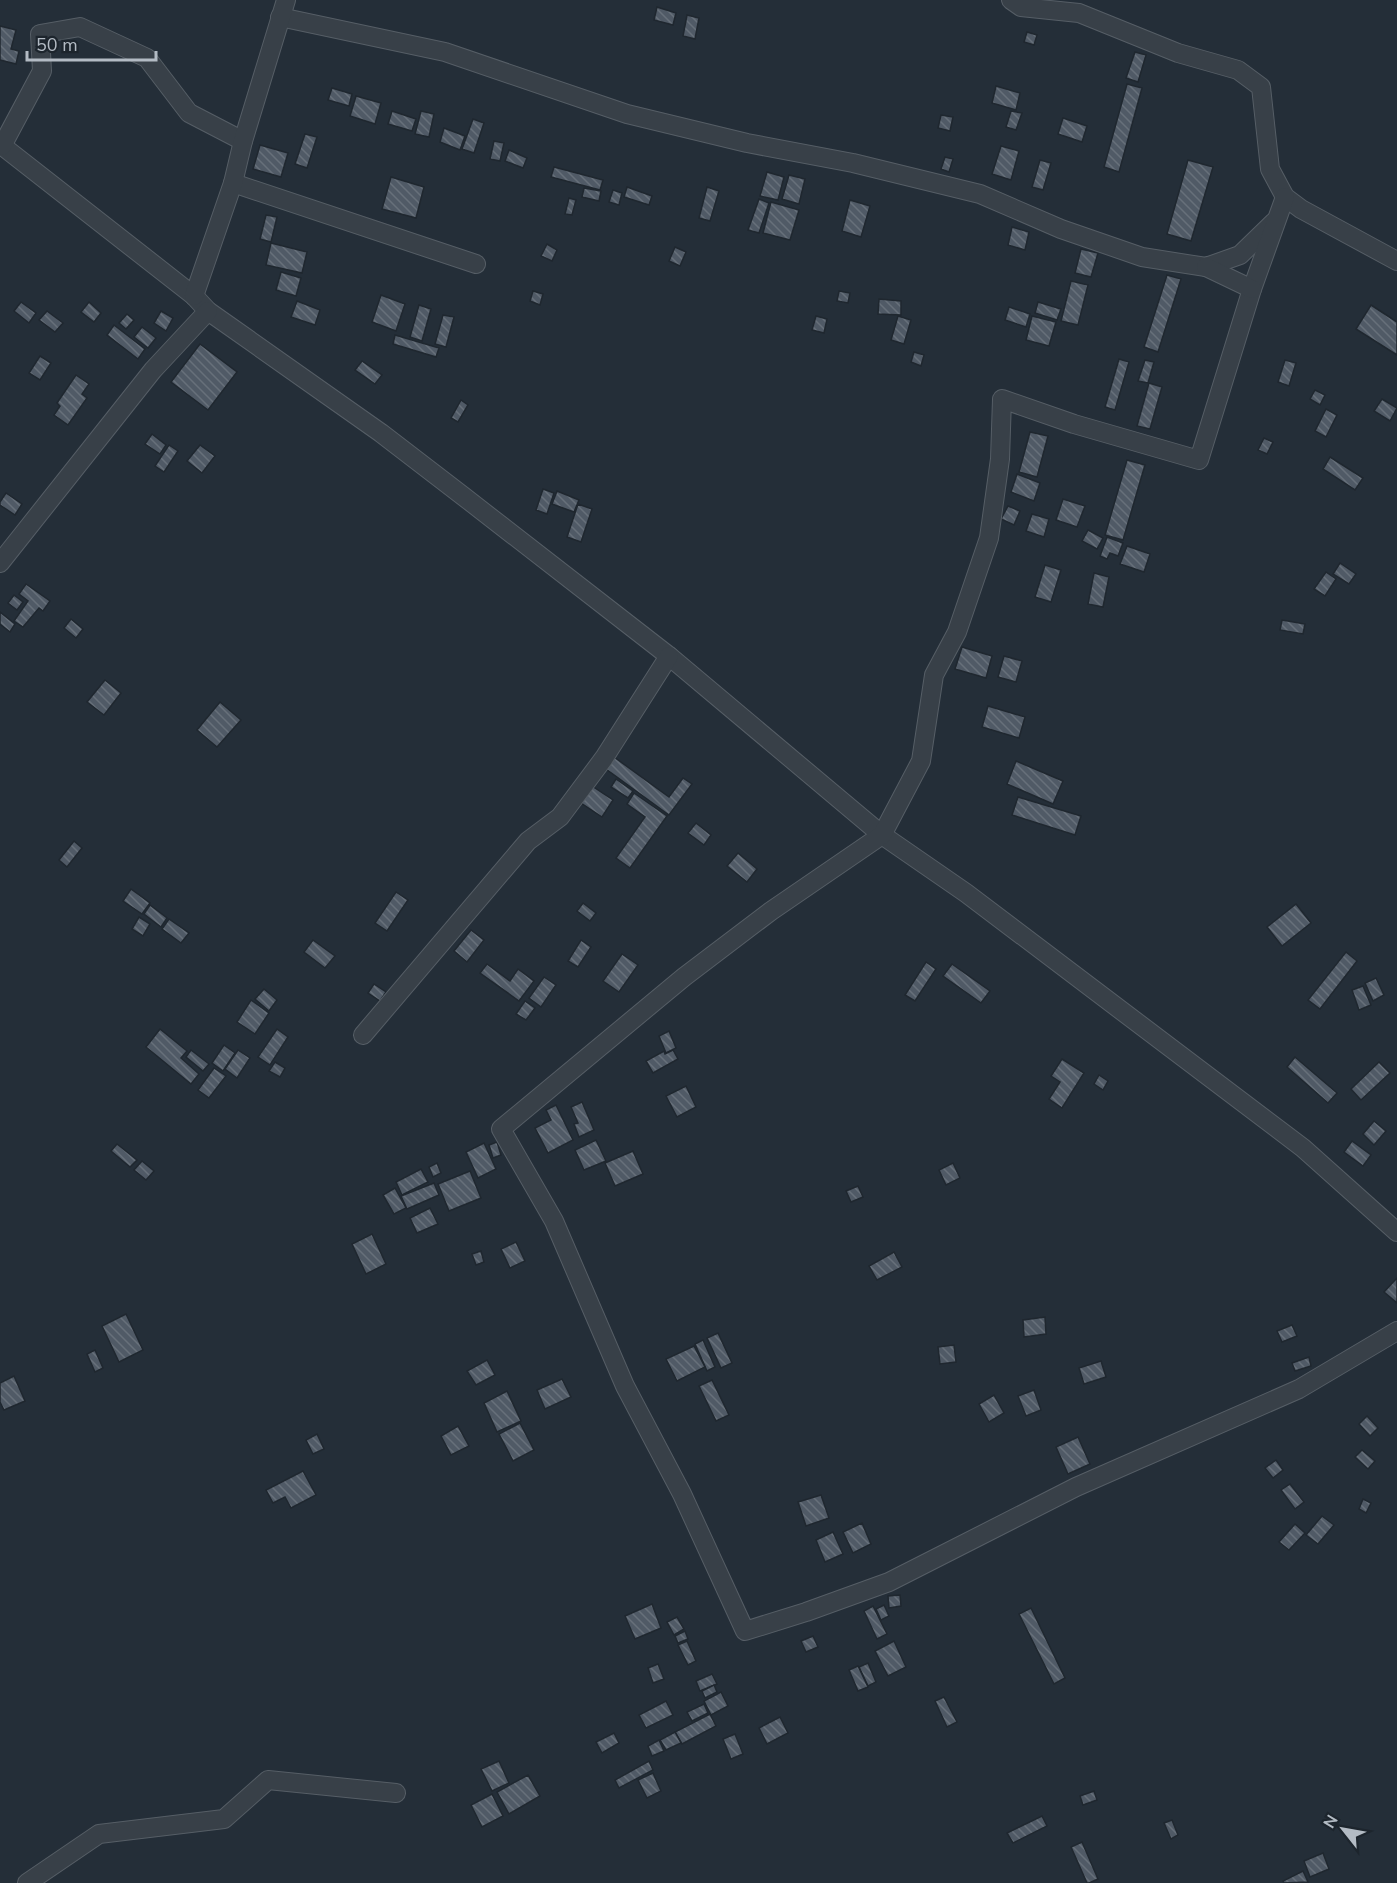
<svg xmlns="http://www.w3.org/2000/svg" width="1397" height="1883" viewBox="0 0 1397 1883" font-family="'Nunito Sans',sans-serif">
<defs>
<pattern id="building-back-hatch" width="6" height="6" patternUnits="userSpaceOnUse" patternTransform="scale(1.5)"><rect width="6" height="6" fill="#505a66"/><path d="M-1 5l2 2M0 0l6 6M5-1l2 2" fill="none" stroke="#67707a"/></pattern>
</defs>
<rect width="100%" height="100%" fill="#242e38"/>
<g fill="url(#building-back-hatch)" stroke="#1f272f" stroke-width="1.5">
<path d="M657,7L676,13L673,25L654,20Z"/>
<path d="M687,15L699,18L695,39L683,36Z"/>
<path d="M0,26L16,30L11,49L19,51L16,64L0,60Z"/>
<path d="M1027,32L1037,35L1034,45L1024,42Z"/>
<path d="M1135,52L1146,55L1138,82L1126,78Z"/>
<path d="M1127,84L1142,88L1119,172L1104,167Z"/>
<path d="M996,86L1020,93L1016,110L992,103Z"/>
<path d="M332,88L352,94L349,106L328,100Z"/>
<path d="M356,96L381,103L375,124L350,116Z"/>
<path d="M392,111L416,119L412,131L388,124Z"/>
<path d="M421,111L434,114L429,137L415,134Z"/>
<path d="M1011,111L1022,113L1016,130L1006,127Z"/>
<path d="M941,115L953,117L950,131L938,128Z"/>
<path d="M1063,118L1087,126L1082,142L1058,134Z"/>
<path d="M473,119L484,123L474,153L462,149Z"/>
<path d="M444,128L465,136L460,150L440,142Z"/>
<path d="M305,134L317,137L307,168L295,164Z"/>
<path d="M494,141L504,143L500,161L490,159Z"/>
<path d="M260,145L288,153L281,177L253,169Z"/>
<path d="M1001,146L1019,151L1011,180L992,174Z"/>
<path d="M509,150L527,158L523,168L505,161Z"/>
<path d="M945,157L953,159L949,172L941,169Z"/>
<path d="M1040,160L1051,163L1043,190L1032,187Z"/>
<path d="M1188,160L1213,167L1191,241L1167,234Z"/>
<path d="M554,167L603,180L600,190L551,177Z"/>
<path d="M767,172L784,177L778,200L760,196Z"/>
<path d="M789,175L805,179L799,204L782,199Z"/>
<path d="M391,177L424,187L416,218L382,209Z"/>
<path d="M627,187L652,196L649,205L624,197Z"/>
<path d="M707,187L719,191L710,221L699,218Z"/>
<path d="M584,188L601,191L599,201L582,197Z"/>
<path d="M613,190L622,193L619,205L609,202Z"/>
<path d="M569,198L576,200L572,215L565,214Z"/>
<path d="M759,199L769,203L759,233L748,230Z"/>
<path d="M850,200L870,206L861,237L842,231Z"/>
<path d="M771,202L799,210L790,240L763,233Z"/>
<path d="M266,215L277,217L271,242L260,239Z"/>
<path d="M1012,227L1029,232L1025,250L1008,245Z"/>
<path d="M271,243L307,252L302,273L266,265Z"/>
<path d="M547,244L557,250L552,261L541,256Z"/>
<path d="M675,247L686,252L680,266L669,261Z"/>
<path d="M1081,249L1098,253L1091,277L1075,273Z"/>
<path d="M281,272L301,278L296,296L276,290Z"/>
<path d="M1167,275L1181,279L1158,352L1144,347Z"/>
<path d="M1071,281L1088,285L1078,325L1061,321Z"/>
<path d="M533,291L543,294L540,305L530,301Z"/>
<path d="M839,291L850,293L848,303L837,301Z"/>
<path d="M381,295L405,304L396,331L372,322Z"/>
<path d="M879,299L901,301V315L878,314Z"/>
<path d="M297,301L320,310L315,325L291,317Z"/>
<path d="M21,302L36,313L29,323L14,311Z"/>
<path d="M89,302L101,313L94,322L81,312Z"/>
<path d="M1038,302L1061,309L1057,320L1035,313Z"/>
<path d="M419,305L431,309L422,341L410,337Z"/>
<path d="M1371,305L1397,322V355L1356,329Z"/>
<path d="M1009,307L1030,314L1026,327L1005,320Z"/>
<path d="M47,311L63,323L55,332L39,320Z"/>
<path d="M161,311L173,318L166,331L154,323Z"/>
<path d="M127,314L134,320L126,329L119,323Z"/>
<path d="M443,315L454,317L446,347L435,344Z"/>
<path d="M816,316L827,319L824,333L812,330Z"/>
<path d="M898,316L911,320L904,344L891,340Z"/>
<path d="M1032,316L1056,322L1049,346L1026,340Z"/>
<path d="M114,325L145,349L138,359L107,335Z"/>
<path d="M142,327L156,338L148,348L134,337Z"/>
<path d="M395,335L439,348L436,357L393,344Z"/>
<path d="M200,344L237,372L208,410L171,382Z"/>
<path d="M914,352L924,355L921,366L911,362Z"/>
<path d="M40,356L51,363L40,380L29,373Z"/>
<path d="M1119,359L1129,362L1115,410L1105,407Z"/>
<path d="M1145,360L1154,362L1148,383L1138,381Z"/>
<path d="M1285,360L1296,363L1289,386L1278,382Z"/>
<path d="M362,361L382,375L375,384L355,370Z"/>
<path d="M76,375L89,384L82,394L87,398L68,425L54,415L60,406L57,403Z"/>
<path d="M1149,383L1162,387L1150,429L1137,426Z"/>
<path d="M1315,390L1325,395L1320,405L1310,399Z"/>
<path d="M1382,399L1397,408L1390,421L1374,411Z"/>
<path d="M461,400L468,405L458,422L451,418Z"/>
<path d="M1326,409L1337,415L1326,437L1315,431Z"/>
<path d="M1030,432L1048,436L1037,477L1019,472Z"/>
<path d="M152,434L166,445L160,454L145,444Z"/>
<path d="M1264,438L1273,442L1267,454L1258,450Z"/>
<path d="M169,445L178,451L164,472L155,466Z"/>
<path d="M200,445L215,456L202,473L187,461Z"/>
<path d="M1330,457L1363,478L1355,490L1323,469Z"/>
<path d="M1127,460L1145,465L1123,540L1105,535Z"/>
<path d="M1017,474L1040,483L1034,501L1011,492Z"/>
<path d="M543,489L554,493L547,514L536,510Z"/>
<path d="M557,491L579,500L574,512L552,504Z"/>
<path d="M6,493L22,504L15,515L0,505V502Z"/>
<path d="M1063,499L1085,506L1077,527L1056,520Z"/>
<path d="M578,504L592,509L581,542L567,537Z"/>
<path d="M1008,506L1020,511L1014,525L1001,519Z"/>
<path d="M1032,514L1049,519L1044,537L1026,531Z"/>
<path d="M1088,530L1103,538L1097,549L1082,541Z"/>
<path d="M1107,537L1123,543L1118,556L1110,553L1107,559L1100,556Z"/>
<path d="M1127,546L1150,554L1144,572L1120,564Z"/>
<path d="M1340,563L1356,574L1349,584L1333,574Z"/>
<path d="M1045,565L1061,570L1051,602L1035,597Z"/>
<path d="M1326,572L1336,579L1325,596L1314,589Z"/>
<path d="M1094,573L1109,577L1103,607L1088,604Z"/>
<path d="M26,584L50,601L43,611L39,608L23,627L14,621L28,601L19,594Z"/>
<path d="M14,595L23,602L17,610L8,603Z"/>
<path d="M0,612L15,624L10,632L0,624Z"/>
<path d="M71,619L83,629L76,638L64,628Z"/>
<path d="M1282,620L1305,624L1303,634L1280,630Z"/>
<path d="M962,647L992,656L986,678L955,669Z"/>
<path d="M1004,656L1022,661L1016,682L998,677Z"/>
<path d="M105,680L121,693L104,715L87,702Z"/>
<path d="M220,702L241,720L217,747L197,730Z"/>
<path d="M988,706L1025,717L1019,738L982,727Z"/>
<path d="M614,757L669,797L683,778L692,784L669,815L606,769Z"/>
<path d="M1016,761L1063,781L1053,804L1007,784Z"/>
<path d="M616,779L633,791L628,798L611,787Z"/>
<path d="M592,786L613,800L602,817L581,803Z"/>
<path d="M634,793L667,816L630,868L616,858L645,817L627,804Z"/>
<path d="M1018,797L1081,816L1075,835L1012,815Z"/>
<path d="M696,823L711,835L704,845L688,833Z"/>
<path d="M74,841L82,848L67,867L59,860Z"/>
<path d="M738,853L757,869L747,882L727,866Z"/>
<path d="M131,889L150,903L142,914L123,901Z"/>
<path d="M396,892L408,900L387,931L375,923Z"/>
<path d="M583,903L596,913L590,921L577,911Z"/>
<path d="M1296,904L1311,923L1282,946L1267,927Z"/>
<path d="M150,905L167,918L161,927L144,914Z"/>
<path d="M139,917L150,924L143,936L132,929Z"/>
<path d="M169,919L189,933L181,943L162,929Z"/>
<path d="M471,930L484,940L467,962L454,951Z"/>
<path d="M313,940L335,956L325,968L304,952Z"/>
<path d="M581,940L591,947L578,967L568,961Z"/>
<path d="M1346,952L1357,961L1320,1009L1308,1000Z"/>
<path d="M622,954L638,965L619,992L603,981Z"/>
<path d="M926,962L936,969L915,1001L905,995Z"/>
<path d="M487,964L510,981L518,969L534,981L519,1001L480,973Z"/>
<path d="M952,964L990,991L981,1003L943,976Z"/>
<path d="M544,977L556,985L541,1007L529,998Z"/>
<path d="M1376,978L1384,995L1373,1001L1365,983Z"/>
<path d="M374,984L386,992L380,1001L368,993Z"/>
<path d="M1363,986L1371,1005L1359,1010L1352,990Z"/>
<path d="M264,989L277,1000L269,1011L255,999Z"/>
<path d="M251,1000L269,1013L255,1034L237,1022Z"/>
<path d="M525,1001L535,1008L526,1020L516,1014Z"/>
<path d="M160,1029L187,1051L181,1058L199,1074L191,1084L146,1047Z"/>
<path d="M277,1029L288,1037L270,1065L258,1057Z"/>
<path d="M669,1031L676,1048L666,1053L659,1036Z"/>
<path d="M224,1045L235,1053L223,1071L212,1063Z"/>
<path d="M191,1050L209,1064L203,1071L186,1057Z"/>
<path d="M238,1050L250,1058L237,1078L225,1069Z"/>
<path d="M673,1050L678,1059L653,1073L646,1061L664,1051L665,1054Z"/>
<path d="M1295,1057L1337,1093L1328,1103L1287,1067Z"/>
<path d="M1062,1059L1084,1073L1062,1108L1049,1099L1060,1082L1051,1076Z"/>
<path d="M275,1062L285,1068L280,1077L269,1071Z"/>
<path d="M1379,1062L1390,1073L1361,1100L1351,1089Z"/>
<path d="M214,1068L226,1076L209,1098L198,1090Z"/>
<path d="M1099,1075L1108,1081L1103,1090L1094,1084Z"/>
<path d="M686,1086L696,1107L677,1117L666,1096Z"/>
<path d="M582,1102L594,1130L579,1137L574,1124L578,1123L571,1107Z"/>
<path d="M556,1105L573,1140L548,1153L535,1128L551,1120L546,1110Z"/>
<path d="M1374,1121L1386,1131L1374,1145L1363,1134Z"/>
<path d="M596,1140L606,1161L584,1170L575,1150Z"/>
<path d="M1352,1141L1371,1155L1363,1166L1344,1152Z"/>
<path d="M497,1142L501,1155L493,1158L489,1145Z"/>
<path d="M484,1143L496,1169L478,1178L466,1152Z"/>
<path d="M117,1144L137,1160L130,1167L111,1151Z"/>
<path d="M633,1151L643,1174L615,1186L605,1163Z"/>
<path d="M142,1161L154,1171L146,1180L134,1170Z"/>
<path d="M437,1163L441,1173L433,1177L429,1167Z"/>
<path d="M953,1163L960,1178L946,1185L939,1170Z"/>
<path d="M421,1169L428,1182L402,1195L396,1182Z"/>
<path d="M470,1171L481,1198L449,1211L438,1184Z"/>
<path d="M434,1183L439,1195L407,1209L401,1196Z"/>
<path d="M858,1186L863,1197L851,1202L846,1191Z"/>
<path d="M395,1188L406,1208L394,1214L383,1195Z"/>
<path d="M430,1208L438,1224L417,1233L410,1218Z"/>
<path d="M372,1234L386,1264L366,1274L352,1244Z"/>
<path d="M516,1242L525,1261L510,1268L501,1249Z"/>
<path d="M481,1251L484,1262L476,1265L472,1254Z"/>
<path d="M894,1252L902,1267L877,1280L869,1266Z"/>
<path d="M1397,1278V1303L1384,1292Z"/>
<path d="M126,1314L143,1350L119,1362L102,1326Z"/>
<path d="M1045,1317L1046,1334L1024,1337L1023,1320Z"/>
<path d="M1292,1325L1297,1336L1282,1342L1277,1331Z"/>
<path d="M718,1333L732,1363L721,1368L707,1338Z"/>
<path d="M703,1340L715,1367L707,1371L695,1344Z"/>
<path d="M954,1345L956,1362L940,1364L938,1347Z"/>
<path d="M694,1346L705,1367L677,1381L666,1359Z"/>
<path d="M95,1350L103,1368L95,1372L87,1354Z"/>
<path d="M1309,1357L1311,1366L1295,1371L1292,1363Z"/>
<path d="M487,1360L495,1375L476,1385L467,1371Z"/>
<path d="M1101,1361L1106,1377L1084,1384L1079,1368Z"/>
<path d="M14,1376L25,1401L4,1410L0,1402V1383Z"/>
<path d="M562,1379L571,1397L545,1409L537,1390Z"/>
<path d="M712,1380L729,1415L716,1421L699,1386Z"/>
<path d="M1034,1390L1041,1410L1026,1416L1018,1396Z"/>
<path d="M507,1391L521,1421L497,1432L484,1403Z"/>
<path d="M994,1395L1004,1413L989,1422L979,1404Z"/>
<path d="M1367,1416L1378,1428L1370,1436L1359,1424Z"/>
<path d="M520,1423L534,1450L513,1461L499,1434Z"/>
<path d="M458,1426L469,1446L451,1455L441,1436Z"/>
<path d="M317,1434L324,1449L313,1454L306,1440Z"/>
<path d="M1078,1437L1090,1464L1068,1474L1056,1447Z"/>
<path d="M1362,1450L1375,1461L1368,1469L1355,1457Z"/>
<path d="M1276,1460L1283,1470L1273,1478L1265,1468Z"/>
<path d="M303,1471L316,1495L291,1508L285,1497L273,1503L266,1490Z"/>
<path d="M1290,1484L1304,1502L1295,1509L1281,1490Z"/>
<path d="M821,1495L829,1518L806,1526L798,1502Z"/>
<path d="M1363,1499L1371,1503L1366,1513L1359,1509Z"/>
<path d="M1322,1516L1334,1525L1318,1544L1306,1535Z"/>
<path d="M862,1523L871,1544L853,1553L843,1532Z"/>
<path d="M1295,1524L1305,1533L1289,1550L1279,1542Z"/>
<path d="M833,1532L843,1554L825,1562L816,1540Z"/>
<path d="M900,1595L901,1606L889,1608L888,1596Z"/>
<path d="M652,1604L661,1628L635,1639L625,1616Z"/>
<path d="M884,1605L889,1616L881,1620L876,1609Z"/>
<path d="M873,1606L887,1634L877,1639L864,1611Z"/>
<path d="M1031,1608L1065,1678L1054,1684L1019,1614Z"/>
<path d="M677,1617L684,1629L674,1635L667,1622Z"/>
<path d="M685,1631L688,1639L678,1643L675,1636Z"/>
<path d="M813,1636L818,1647L806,1652L801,1641Z"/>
<path d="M687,1641L696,1661L688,1665L678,1645Z"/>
<path d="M894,1641L906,1667L888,1676L875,1651Z"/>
<path d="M868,1663L876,1682L868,1686L859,1667Z"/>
<path d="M658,1664L664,1679L653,1683L648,1668Z"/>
<path d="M858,1666L868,1687L858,1691L849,1670Z"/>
<path d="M712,1674L717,1684L700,1691L696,1681Z"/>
<path d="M714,1685L717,1692L705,1698L702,1691Z"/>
<path d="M721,1692L728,1706L711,1715L704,1701Z"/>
<path d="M944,1697L957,1722L947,1727L935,1701Z"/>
<path d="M666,1701L673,1715L646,1728L639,1715Z"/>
<path d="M704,1704L708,1713L692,1721L687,1712Z"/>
<path d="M710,1714L716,1726L682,1744L675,1732Z"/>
<path d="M780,1717L788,1733L767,1744L759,1728Z"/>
<path d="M675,1732L681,1743L666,1750L660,1740Z"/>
<path d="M614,1733L619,1743L602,1753L596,1742Z"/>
<path d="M735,1734L743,1754L731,1759L723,1739Z"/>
<path d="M659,1740L664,1751L652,1756L648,1746Z"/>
<path d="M499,1761L509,1783L492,1791L481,1769Z"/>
<path d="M649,1761L653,1770L619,1788L615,1780Z"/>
<path d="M653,1773L661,1791L647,1798L638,1780Z"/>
<path d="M528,1775L540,1796L509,1814L497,1792Z"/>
<path d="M1094,1791L1097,1800L1083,1805L1080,1796Z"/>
<path d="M492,1794L503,1816L482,1827L471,1805Z"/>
<path d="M1042,1816L1047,1826L1013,1843L1007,1833Z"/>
<path d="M1172,1820L1178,1835L1171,1839L1164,1823Z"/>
<path d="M1082,1842L1098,1879L1089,1883H1087L1071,1847Z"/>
<path d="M1323,1853L1329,1869L1310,1877L1304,1861Z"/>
<path d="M1303,1871L1308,1882L1284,1883L1283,1881Z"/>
</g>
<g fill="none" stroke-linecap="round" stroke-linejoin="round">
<g stroke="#565e66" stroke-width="20">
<g id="minor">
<path d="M1011,0L1021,7L1079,13L1178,53L1238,70L1261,87L1270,169L1285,197L1301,209L1397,261"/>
<path d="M280,17L445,52L627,114L747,143L853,163L980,194L1061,229L1142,257L1206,267L1240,255L1274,222"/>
<path d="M0,144L194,296L208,311L381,433L463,496L669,656L882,835L966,893L1303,1148L1397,1232"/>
<path d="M2,146L42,71L40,34L80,27L147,58L189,113L243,141"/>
<path d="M233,183L476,264"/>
<path d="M1285,197L1252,289L1199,460L1074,424L1002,399L1000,459L989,538L957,632L934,675L921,761L882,835L771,911L684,977L501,1129L554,1221L625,1386L682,1494L745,1631L806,1612L889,1582L1076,1487L1299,1389L1397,1331"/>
<path d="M1206,267L1252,289"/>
<path d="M194,296L233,183L243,141L286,0"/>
<path d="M0,563L153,370L208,311"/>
<path d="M363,1035L528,841L560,817L604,758L669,656"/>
<path d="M27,1883L99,1834L224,1819L268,1780L396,1793"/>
</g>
</g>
<use href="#minor" stroke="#384048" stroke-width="18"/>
</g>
<g transform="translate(1343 1829) rotate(301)" stroke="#1d252d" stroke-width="4.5" paint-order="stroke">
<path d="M0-4.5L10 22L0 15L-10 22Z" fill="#b3bbc4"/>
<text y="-9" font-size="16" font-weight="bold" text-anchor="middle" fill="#b3bbc4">N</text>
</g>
<path d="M27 51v9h129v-9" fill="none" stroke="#b3bbc4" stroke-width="3"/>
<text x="36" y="51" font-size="18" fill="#b3bbc4" stroke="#1d252d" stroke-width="4.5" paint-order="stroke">50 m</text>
</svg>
